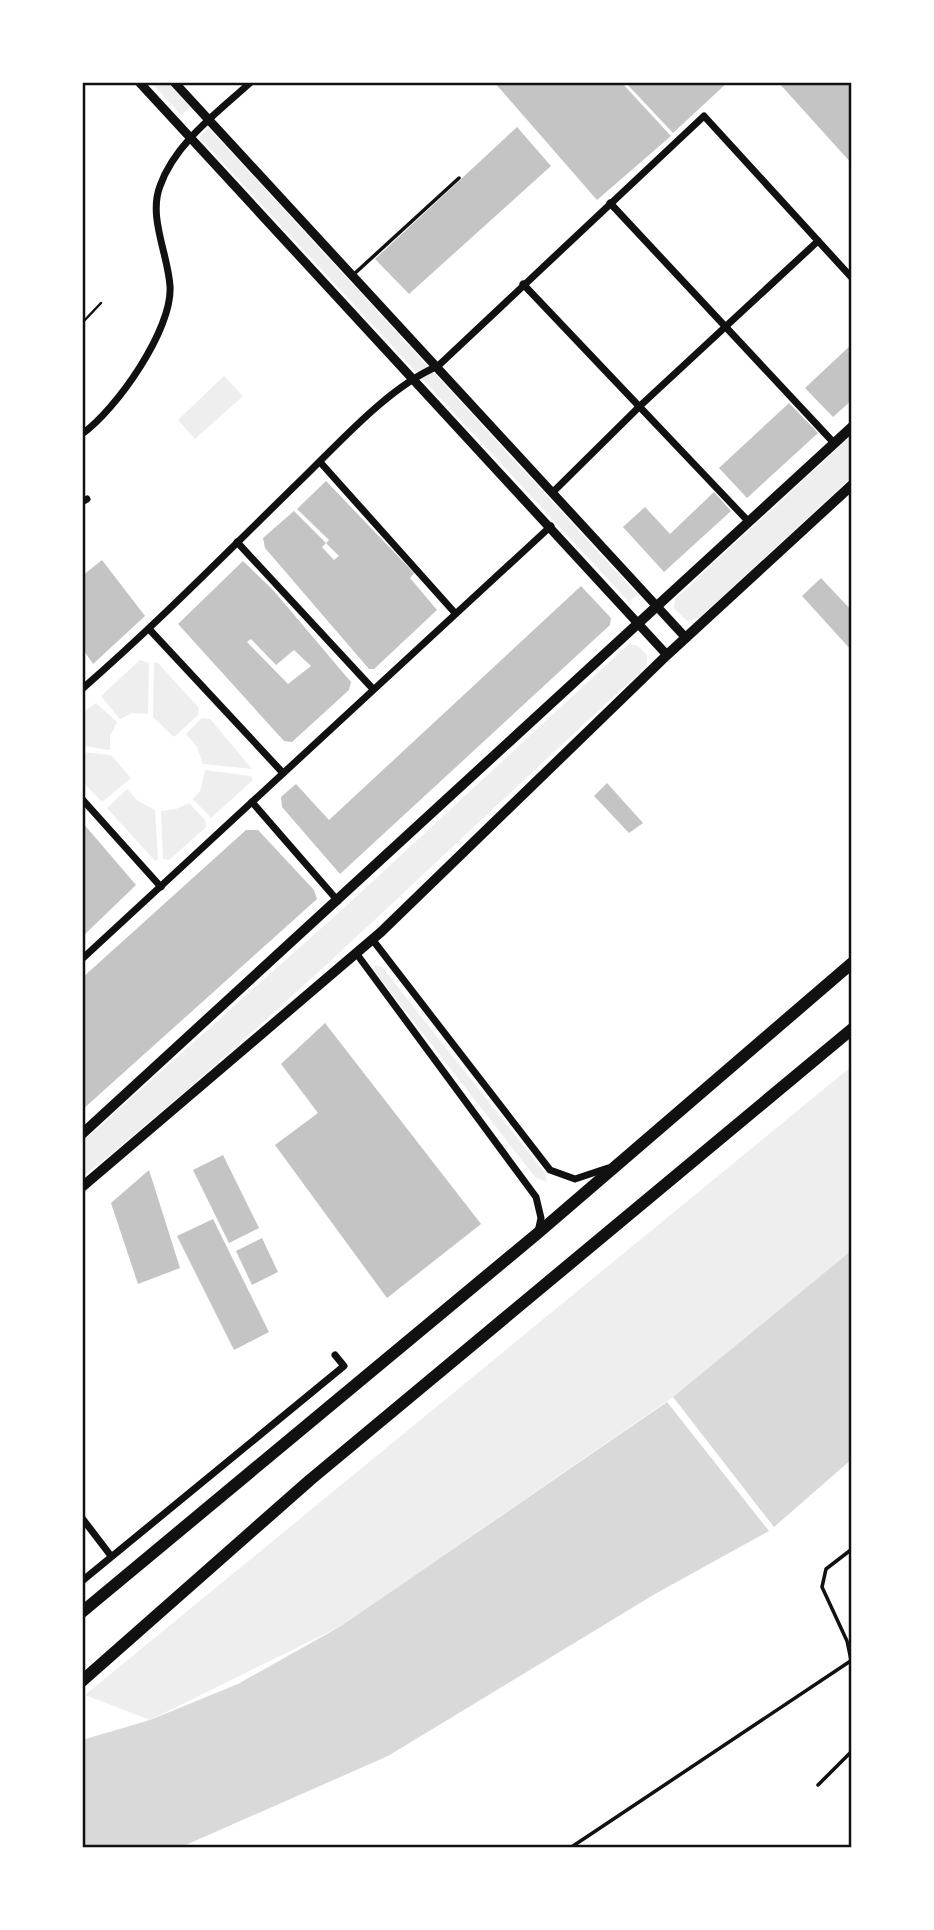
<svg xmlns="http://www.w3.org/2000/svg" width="934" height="1930" viewBox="0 0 934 1930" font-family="'Open Sans',sans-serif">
<rect width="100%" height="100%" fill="#fff"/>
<g fill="#eee">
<path d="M151,82H168L191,107L181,115Z"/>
<path d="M209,128L637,594L629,602L199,137Z"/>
<path d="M224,376L243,396L195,439L178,420Z"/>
<path d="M852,435V477L699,618L687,621L674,608L675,599Z"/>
<path d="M629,644L638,646L647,655V666C459,837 279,1018 82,1178V1142L345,907Z"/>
<path d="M140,660L149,663L148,714L132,713L120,719L101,696Z"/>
<path d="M157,662L199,708L198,715L174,737L153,717L154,663Z"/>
<path d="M96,703L117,722L110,736V750L82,746V713Z"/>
<path d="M202,718L210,719L252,769L203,764L197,747L186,734Z"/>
<path d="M82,752L111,755L131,778L102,802L82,781Z"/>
<path d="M205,770L251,776L253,780L211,818L193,799L200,791Z"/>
<path d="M127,789L138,801L155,810L158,859L155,861L107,808Z"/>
<path d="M189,803L205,820L206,827L169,860L163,859L161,811L176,809Z"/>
<path d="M374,965L382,967L545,1173L547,1182L535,1177L375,972Z"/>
<path d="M852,1066V1250L673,1397L341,1626L150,1720L85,1695Z"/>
</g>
<g fill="#d9d9d9">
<path d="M852,1250V1459L774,1527L673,1397Z"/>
<path d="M667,1402L769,1531L655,1594L388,1756L179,1848H82V1740L150,1720L238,1684L341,1626Z"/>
</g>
<g fill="#c4c4c4" fill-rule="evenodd">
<path d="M494,82H621L671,136L597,200Z"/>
<path d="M625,82H728L673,133Z"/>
<path d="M778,82H852V164Z"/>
<path d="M517,127L551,166L409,294L375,259Z"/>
<path d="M852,344V400L833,417L805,388Z"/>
<path d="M789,403L818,433L747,498L719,468Z"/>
<path d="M326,481L414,573L410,578L437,610L374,669H369L265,548L263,538L294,511L326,543L322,547L334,560L339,556L326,543L329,540L297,509Z"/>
<path d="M714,492L731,511L664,572L623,527L645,507L670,534Z"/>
<path d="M102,560L145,616L93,664L82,648V576Z"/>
<path d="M243,561L273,590L351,682L349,690L292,742L284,741L178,624ZM251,639L276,665L294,650L311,666L288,684L247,642Z"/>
<path d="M821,578L852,611V651L802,596Z"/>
<path d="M581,586L611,618L610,625L340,874L282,807L281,797L296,784L329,820Z"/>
<path d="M607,783L643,823L629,833L594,796Z"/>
<path d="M82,822L136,885L82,937Z"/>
<path d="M246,830H258L314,890L317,899L82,1110V978Z"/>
<path d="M325,1023L481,1224L387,1298L275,1145L318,1113L281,1064Z"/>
<path d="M223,1155L259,1228L229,1243L193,1170Z"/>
<path d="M149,1170L180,1268L138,1284L111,1203Z"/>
<path d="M213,1219L269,1332L234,1350L177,1236Z"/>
<path d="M262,1238L278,1272L252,1285L236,1251Z"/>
</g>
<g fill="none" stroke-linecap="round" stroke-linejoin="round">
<path stroke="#111" stroke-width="2.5" d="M82,323L101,303"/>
<g stroke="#111" stroke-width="3.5">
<path d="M353,275L459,178"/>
<path d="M852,1549L826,1569L822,1587L847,1641L852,1665"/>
<path d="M818,1785L852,1751"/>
<path d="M570,1848L852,1660"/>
</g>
<g stroke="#111" stroke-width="7">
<path d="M610,203L834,443"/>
<path d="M523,284L748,521"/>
<path d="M82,434C116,410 173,329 170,286C168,254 148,217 160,186C175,143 218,112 251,82"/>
<path d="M320,462L455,613"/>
<path d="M553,492L641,405L818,241"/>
<path d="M82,502L87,499"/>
<path d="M237,542L373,689"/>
<path d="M149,629L283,773"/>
<path d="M82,689C159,622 230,549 303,478C342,440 389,387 438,366L704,116L852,278"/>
<path d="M82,799L161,887"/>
<path d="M252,802L338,901"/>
<path d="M372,939L550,1170L575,1179L608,1168"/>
<path d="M356,953L536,1197L541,1218L538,1232"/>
<path d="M82,959L551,526"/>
<path d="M82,1518L111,1556"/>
<path d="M82,1581L344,1366L335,1355"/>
</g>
<g stroke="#111" stroke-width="9">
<path d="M139,82L667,655"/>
<path d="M174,82L686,638"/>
</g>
<g stroke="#111" stroke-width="10">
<path d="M82,1134L852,427"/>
<path d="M82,1187L381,932L667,655L852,485"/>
</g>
<g stroke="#111" stroke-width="12">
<path d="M82,1612L538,1233L852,963"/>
<path d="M82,1681L310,1480L852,1029"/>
</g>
</g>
<rect width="934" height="1930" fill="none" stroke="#ffffff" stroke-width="168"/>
<rect x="84" y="84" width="766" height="1762" fill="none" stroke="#111" stroke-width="2.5"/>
</svg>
